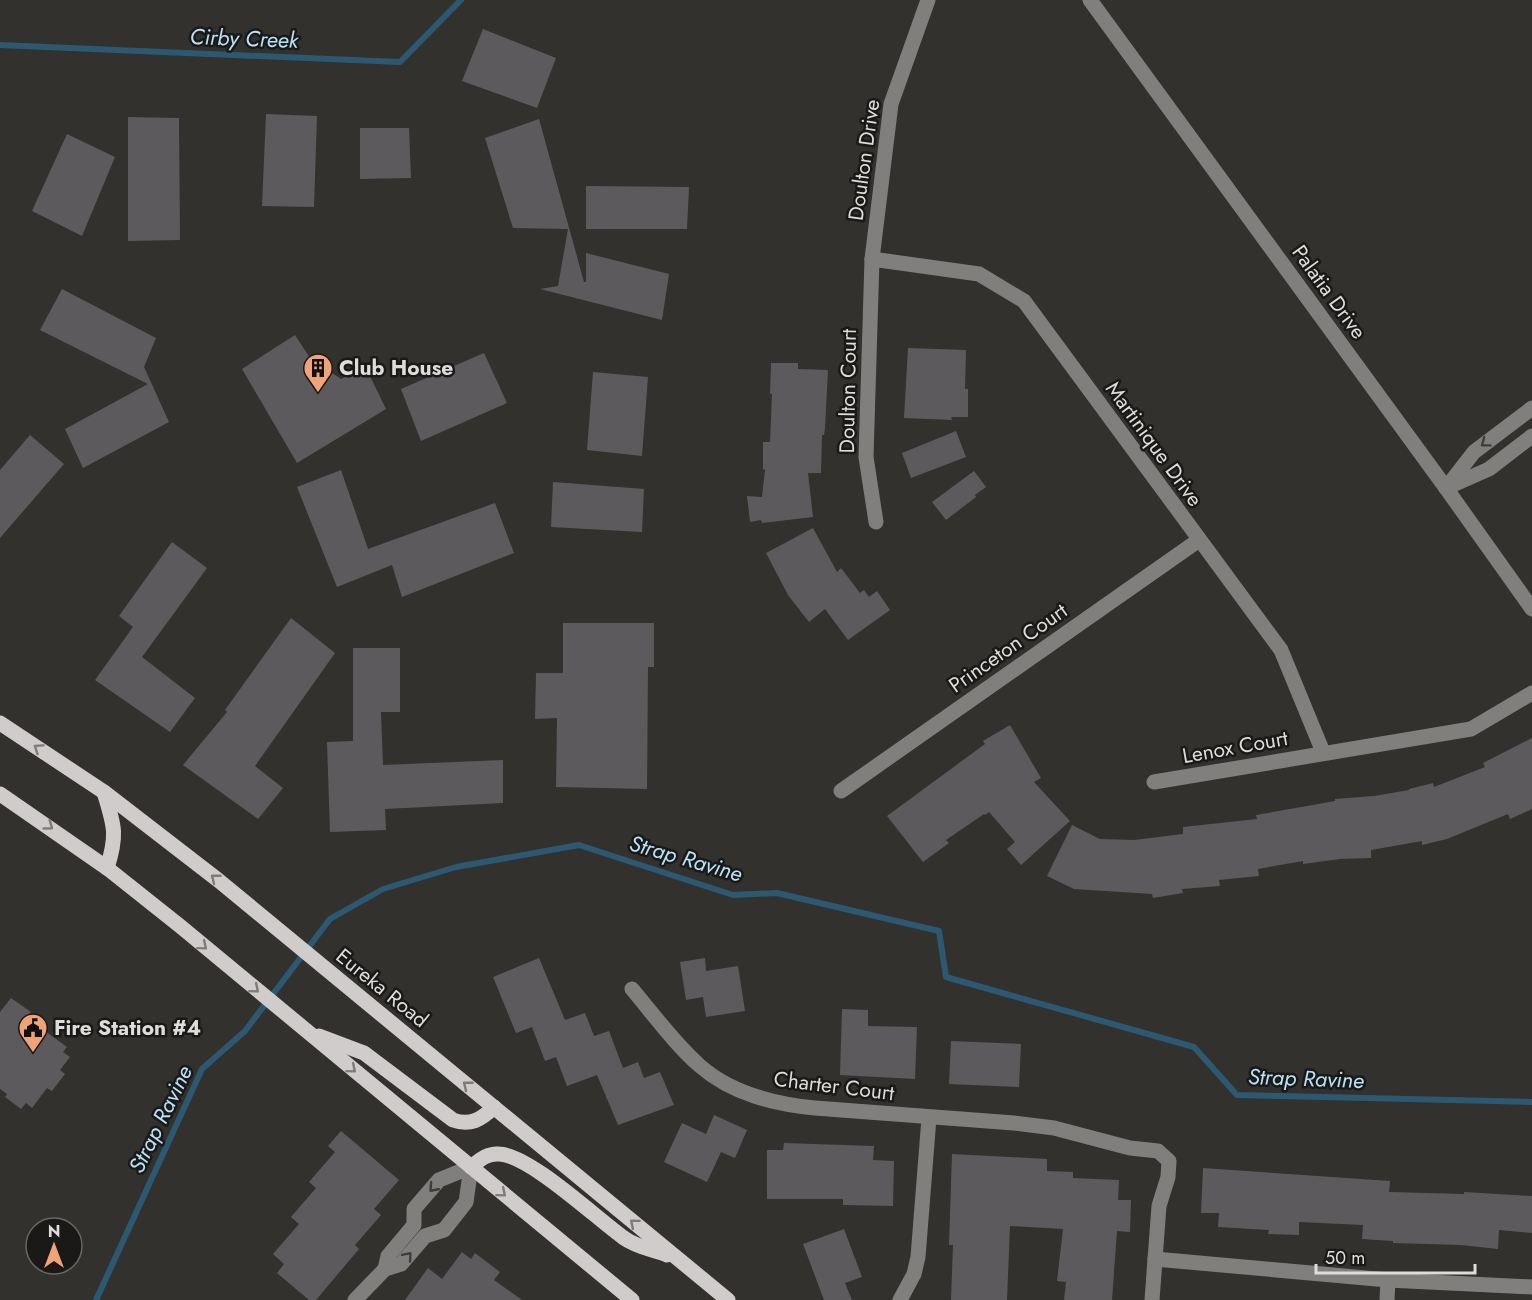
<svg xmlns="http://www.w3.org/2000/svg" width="1532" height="1300" viewBox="0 0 1532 1300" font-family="Jost,sans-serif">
<rect width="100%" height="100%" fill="#32312e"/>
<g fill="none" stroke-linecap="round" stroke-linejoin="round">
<g stroke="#2c5971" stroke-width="6">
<path d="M0,45L400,62L461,0"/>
<path d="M96,1300L202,1069L245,1031L330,919L383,889L456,867L579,845L733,895L777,893L939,931L946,977L1194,1047L1237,1095L1532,1102"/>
</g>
</g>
<g fill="#5d5a5e">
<path d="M483,29L556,58L537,108L462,81Z"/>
<path d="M266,114L317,116L314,207L262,206Z"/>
<path d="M128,117L179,118L180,240L128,241Z"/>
<path d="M539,119L584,282H586V253L669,274L662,320L540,289L558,286L568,229L513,228L485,138Z"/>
<path d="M360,128H409L411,178L360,179Z"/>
<path d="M67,134L115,157L82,236L32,211Z"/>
<path d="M586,186L689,187L687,229H586Z"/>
<path d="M62,289L156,338L144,367L169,422L83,468L65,429L148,384L40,330Z"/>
<path d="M295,335L310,358L341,379L365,366L386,409L297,463L242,369Z"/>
<path d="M908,348L966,350L965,389H968V417H951L952,420L904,418Z"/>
<path d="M484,353L507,403L421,441L401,389Z"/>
<path d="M771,363H798V369L828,370L825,428L824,435H822L821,473H808L813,517L762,523L761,520L750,522L747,496L762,497L765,470L763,469V442H770L772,394H770Z"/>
<path d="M593,372L648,377L642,456L587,450Z"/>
<path d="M956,431L966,457L911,478L902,453Z"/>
<path d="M30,435L64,464L0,538V470Z"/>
<path d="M341,470L368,549L495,503L514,553L402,597L392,565L337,587L297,487Z"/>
<path d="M974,471L986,487L975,495L976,497L946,520L932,502Z"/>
<path d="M553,482L644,489L642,532L551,527Z"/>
<path d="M813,528L837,572L841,568L860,593L864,590L869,597L877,591L890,610L848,640L825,609L809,622L788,595L766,553Z"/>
<path d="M172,542L207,568L142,657L195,698L170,732L95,680L133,627L119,616Z"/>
<path d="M291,618L335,653L255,766L283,788L258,819L183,765L227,712L225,710Z"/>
<path d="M563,623H654V667H648L647,789L556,787L557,718L535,719L536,673H563Z"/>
<path d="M353,648H400V712H381L383,765L503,760V803L385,809L386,830L330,832L327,742L353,741Z"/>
<path d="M1010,725L1041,778L1034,782L1070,821L1021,865L1007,849L1015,842L989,812L985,815L984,814L946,840L949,843L923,862L887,816L985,744L983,741Z"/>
<path d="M1532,738V809L1510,819L1508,814L1447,839L1422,845V841L1371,850V858L1340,859L1303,864V861L1258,869L1259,876L1219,880L1220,886L1182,889L1183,893L1153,898L1152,894L1074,889L1047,876L1072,825L1100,839L1134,840L1183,834V827L1257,819L1256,815L1335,801V799L1374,796L1409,790V789L1433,783L1434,787L1485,767L1483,763Z"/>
<path d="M539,958L565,1020L585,1013L594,1036L609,1031L623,1068L638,1062L644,1078L660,1072L674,1105L618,1125L597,1075L567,1086L556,1057L545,1061L532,1027L516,1033L493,977Z"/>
<path d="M705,958L706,971L738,966L745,1011L706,1017L703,997L686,1000L680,962Z"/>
<path d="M11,998L31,1012L27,1018L67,1047L63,1052L70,1057L60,1070L65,1074L52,1091L47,1088L32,1108L26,1103L21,1109L5,1097L7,1094L0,1089V1012Z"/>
<path d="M842,1009L868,1010V1026L917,1027L915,1079L840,1075Z"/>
<path d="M951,1041L1021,1044L1019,1087L949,1084Z"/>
<path d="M714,1115L747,1130L735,1158L721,1152L707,1182L664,1162L682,1123L706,1134Z"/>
<path d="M341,1131L399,1180L374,1209L381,1215L355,1245L359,1249L316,1300H309L277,1273L284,1264L273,1254L299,1224L291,1217L316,1188L309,1182L335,1152L328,1146Z"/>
<path d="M784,1143L874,1146L873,1160L894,1161L893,1206L843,1205V1199H767V1150H783Z"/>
<path d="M952,1154L1047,1159V1171L1073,1172V1178L1119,1180L1118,1200H1131L1130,1232L1117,1231L1112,1300H1064L1066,1282L1057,1281L1063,1229L1010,1226L1007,1300H951L953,1245H949Z"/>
<path d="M1203,1168L1390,1181L1389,1192L1464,1194V1192L1532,1196V1233L1499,1230L1498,1249L1461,1245L1393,1243V1241L1362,1239L1363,1225L1299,1222V1235L1268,1234L1269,1230L1218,1227L1219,1213H1201Z"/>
<path d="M844,1229L862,1277L845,1283L852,1300H824L803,1244Z"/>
<path d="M462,1252L471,1259L475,1253L500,1272L494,1280L522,1300H405L428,1268L442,1279Z"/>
</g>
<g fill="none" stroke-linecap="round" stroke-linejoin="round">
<g stroke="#817f7e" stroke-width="15">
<path d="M1090,0L1446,488L1532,609"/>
<path d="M872,259L979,274L1024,301L1281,650L1323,752"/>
<path d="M1532,408L1474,452L1446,488L1489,469L1532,436"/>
<path d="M876,522L866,457L872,259L891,104L928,0"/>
<path d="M1154,782L1471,729L1532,693"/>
<path d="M841,791L1199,540"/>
<path d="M632,989C654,1015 674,1043 700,1066C732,1094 774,1104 815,1108L1014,1123L1054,1128L1130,1148L1158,1151L1169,1161L1168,1177L1159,1206L1152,1300"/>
<path d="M1155,1259L1388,1280L1532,1287"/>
<path d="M385,1269L388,1256L414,1225V1209L439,1180L471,1167"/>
<path d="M355,1300L385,1269L401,1264L425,1236L444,1230L466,1202L471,1167"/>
<path d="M900,1300L914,1274L918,1257L929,1118"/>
<path d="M1387,1300L1388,1280"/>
</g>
<g stroke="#d0cccb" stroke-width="15">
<path d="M0,723L104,792L218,880L728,1300"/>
<path d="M104,792C114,825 118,834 107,868"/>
<path d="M0,794L107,868L180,926L632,1300"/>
<path d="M319,1036L364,1053L453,1120C470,1126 481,1120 494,1107"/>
<path d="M471,1167C480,1160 487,1153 499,1154C530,1155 597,1219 624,1238C636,1247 654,1250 667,1255"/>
</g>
</g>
<defs><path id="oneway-chevron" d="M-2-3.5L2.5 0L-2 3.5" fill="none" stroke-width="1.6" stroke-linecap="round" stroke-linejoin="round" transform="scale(1.5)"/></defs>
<g stroke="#3e3d3b">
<use href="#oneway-chevron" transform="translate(1485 443) rotate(143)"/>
<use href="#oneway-chevron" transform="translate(433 1188) rotate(132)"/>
<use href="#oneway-chevron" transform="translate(408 1256) rotate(-50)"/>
</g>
<g stroke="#7e7b7a">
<use href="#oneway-chevron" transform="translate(38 748) rotate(-146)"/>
<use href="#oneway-chevron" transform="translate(49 826) rotate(36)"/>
<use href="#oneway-chevron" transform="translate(215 878) rotate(-141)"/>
<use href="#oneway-chevron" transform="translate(203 946) rotate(40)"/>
<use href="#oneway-chevron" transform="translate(255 989) rotate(40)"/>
<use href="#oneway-chevron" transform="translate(352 1069) rotate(40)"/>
<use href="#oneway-chevron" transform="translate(467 1085) rotate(-141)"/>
<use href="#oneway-chevron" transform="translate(502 1193) rotate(40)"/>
<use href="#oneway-chevron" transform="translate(634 1223) rotate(-140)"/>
</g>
<defs>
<g id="building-pin" transform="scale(1.5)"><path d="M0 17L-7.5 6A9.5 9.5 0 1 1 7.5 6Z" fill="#efa378" stroke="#1a1917"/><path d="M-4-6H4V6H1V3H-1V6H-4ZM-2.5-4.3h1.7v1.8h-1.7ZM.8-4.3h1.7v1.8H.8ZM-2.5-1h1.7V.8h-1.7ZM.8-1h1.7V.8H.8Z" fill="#111"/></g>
<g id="civic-pin" transform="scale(1.5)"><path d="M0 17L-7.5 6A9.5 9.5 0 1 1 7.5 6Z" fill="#efa378" stroke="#1a1917"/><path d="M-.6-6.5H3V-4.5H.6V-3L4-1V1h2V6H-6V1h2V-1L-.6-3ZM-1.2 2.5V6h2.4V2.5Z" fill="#111"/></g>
</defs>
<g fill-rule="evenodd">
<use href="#building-pin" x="318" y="368"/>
<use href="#civic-pin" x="33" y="1028"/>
</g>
<g text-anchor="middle" stroke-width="5" stroke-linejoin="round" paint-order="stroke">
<g font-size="21" fill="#dedddb" stroke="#1a1917">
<text transform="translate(864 160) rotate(-82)" y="7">Doulton Drive</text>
<text transform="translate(1329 292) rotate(54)" y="7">Palatia Drive</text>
<text transform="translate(848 391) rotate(-89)" y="7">Doulton Court</text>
<text transform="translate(1154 444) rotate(54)" y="7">Martinique Drive</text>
<text transform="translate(1008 648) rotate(-35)" y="7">Princeton Court</text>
<text transform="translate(1235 747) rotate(-10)" y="7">Lenox Court</text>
<text transform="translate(382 988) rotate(39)" y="7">Eureka Road</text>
<text transform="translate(834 1086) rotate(7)" y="7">Charter Court</text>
</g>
<g font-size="21" font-weight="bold" fill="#dedddb" stroke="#1a1917" text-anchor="start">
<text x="339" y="375">Club House</text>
<text x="54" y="1035">Fire Station #4</text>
</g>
<g font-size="22" font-style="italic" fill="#b8e2fb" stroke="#1a1917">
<text transform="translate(244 38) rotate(2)" y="8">Cirby Creek</text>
<text transform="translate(686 858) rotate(16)" y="8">Strap Ravine</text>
<text transform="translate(1306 1078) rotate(2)" y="8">Strap Ravine</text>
<text transform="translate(160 1119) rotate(-64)" y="8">Strap Ravine</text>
</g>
</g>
<g transform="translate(54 1246)"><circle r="28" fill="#1a1917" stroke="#686765" stroke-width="1.5"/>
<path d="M0-4.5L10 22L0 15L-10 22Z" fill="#efa378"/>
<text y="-9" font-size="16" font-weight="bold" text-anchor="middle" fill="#dedddb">N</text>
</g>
<path d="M1316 1264v9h159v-9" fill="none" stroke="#dedddb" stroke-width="3"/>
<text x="1325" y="1264" font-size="18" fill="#dedddb" stroke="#1a1917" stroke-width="4.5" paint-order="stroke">50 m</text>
</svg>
